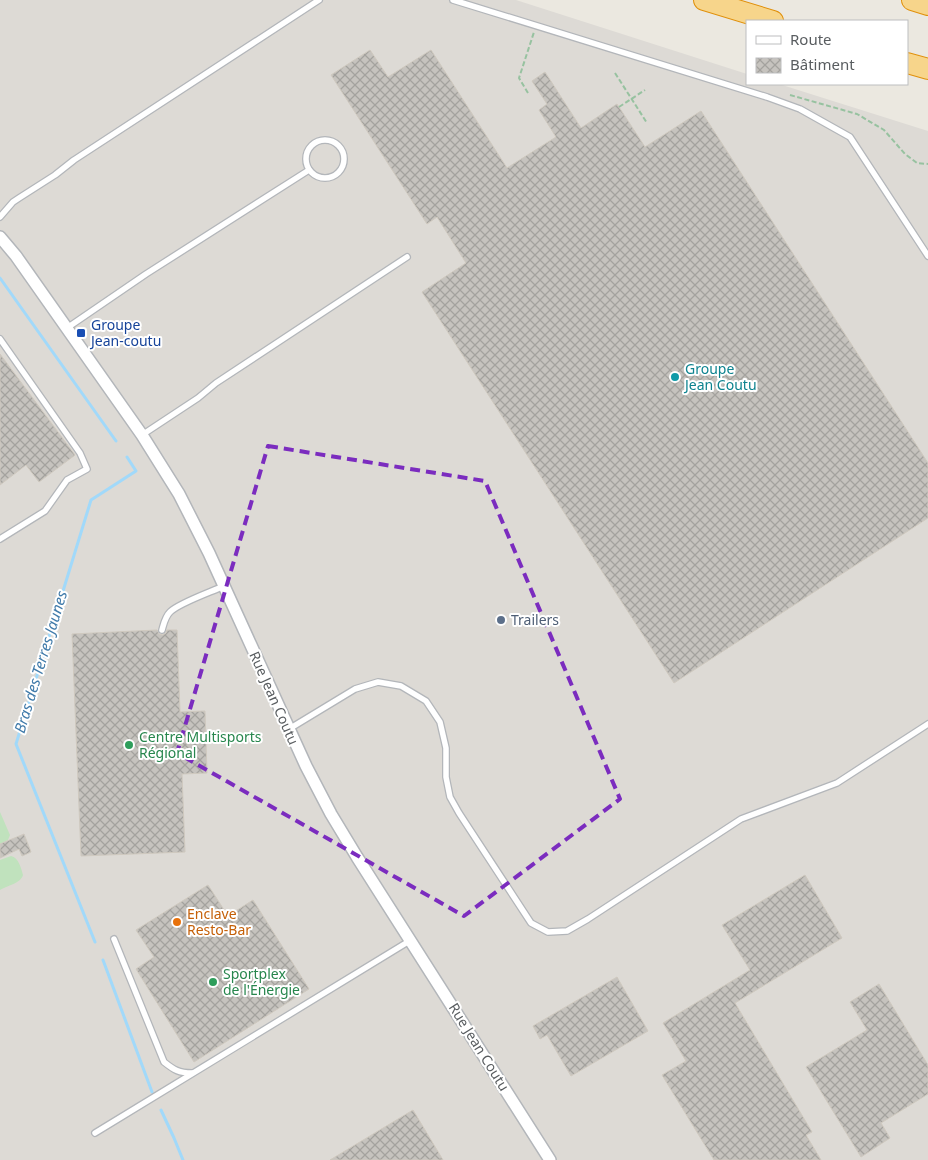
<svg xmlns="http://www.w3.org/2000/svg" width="928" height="1160" viewBox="0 0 928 1160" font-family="'Noto Sans',sans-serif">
<defs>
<pattern id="building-cross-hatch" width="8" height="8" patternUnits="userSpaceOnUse" patternTransform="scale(1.25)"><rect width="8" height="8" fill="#c6c3be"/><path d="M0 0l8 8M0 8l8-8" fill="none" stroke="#a4a29e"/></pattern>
</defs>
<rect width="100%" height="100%" fill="#ebe8e0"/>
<path fill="#dddad5" d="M0,0H516L747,74V84H779L928,131V1160H0Z"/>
<g fill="#c0e2bd">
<path d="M0,812L10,835L8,840L0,844Z"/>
<path d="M11,856C19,858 21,868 23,875C21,883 7,886 0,890V860Z"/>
</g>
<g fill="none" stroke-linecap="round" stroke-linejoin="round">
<g stroke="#a1d9fa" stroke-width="3">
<path d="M0,278L116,441"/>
<path d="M95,942L16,744L91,500L136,471L127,457"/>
<path d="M103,960L152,1092"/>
<path d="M161,1110L174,1138L183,1160"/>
</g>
</g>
<g fill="url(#building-cross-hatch)" stroke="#cfc9bf">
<path d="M370,50L388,77L431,50L507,168L556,137L539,110L547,104L532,81L545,72L581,128L617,104L645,147L701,111L928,463V518L674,683L422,292L466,263L437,217L427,224L331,75Z"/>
<path d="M0,354L75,455L39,482L26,465L0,485Z"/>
<path d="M157,630L159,634L163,635L166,633L167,630H177L180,712L205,711L207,773L182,774L185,852L81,856L72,634Z"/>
<path d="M24,834L31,852L22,856L19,849L0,858V844Z"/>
<path d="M805,875L842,938L735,1003L812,1132L806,1135L821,1160H714L662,1075L686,1061L663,1023L750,970L722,925Z"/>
<path d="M208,885L228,916L253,900L309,989L194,1062L136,969L154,957L136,930Z"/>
<path d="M617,977L648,1031L571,1076L547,1035L540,1039L533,1026Z"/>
<path d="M879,984L928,1065V1094L881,1123L890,1138L861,1157L806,1067L867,1030L850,1002Z"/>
<path d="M413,1110L443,1160H330Z"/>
</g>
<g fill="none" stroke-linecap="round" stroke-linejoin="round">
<g stroke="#b3b6ba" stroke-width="8">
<g id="service">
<path d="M453,0L767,97L800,109L850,137L928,256"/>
<circle cx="325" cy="159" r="19"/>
<path d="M0,217L13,202L19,198L55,175L74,160L319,0"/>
<path d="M67,328L146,274L309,170"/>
<path d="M0,339L80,453L87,469L67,480L45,511L0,539"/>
<path d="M142,435L198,398L216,383L407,257"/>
<path d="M162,630C164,623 165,617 170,612C179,603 211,592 224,586"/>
<path d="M289,729L355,689L378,682L401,686L426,701L440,722L446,748V777L450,797L459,813L531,923L548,932L567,931L588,919L741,819L837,783L928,724"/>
<path d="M114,939L164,1062C174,1070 179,1073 192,1073"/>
<path d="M95,1133L411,940"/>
</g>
</g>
<g stroke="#b3b6ba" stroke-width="14">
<path id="minor" d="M0,237L16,256L142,435L179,494L209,553L306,766L331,814L357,857L550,1160"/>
</g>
<g stroke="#e0900b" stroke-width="22">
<g id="motorway">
<path d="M704,0L773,21"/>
<path d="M912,0L928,5"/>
<path d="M907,63L928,69"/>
</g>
</g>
<g stroke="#97c2a0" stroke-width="2" stroke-dasharray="5 2.5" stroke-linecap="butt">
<path d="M615,73L647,123"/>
<path d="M528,93L519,78L534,32"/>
<path d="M790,95L857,114L884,130L905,154L917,163L928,164"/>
<path d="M619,107L645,90"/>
</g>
<use href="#service" stroke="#fff" stroke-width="5.5"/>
<use href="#minor" stroke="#fff" stroke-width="11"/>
<use href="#motorway" stroke="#f7d58b" stroke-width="20"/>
</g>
<path fill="none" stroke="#7b2cbf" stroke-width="4" stroke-dasharray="10 6" stroke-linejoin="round" d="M268,446L485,481L620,799L464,916L177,753Z"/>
<rect fill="#1a4fb4" stroke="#fff" stroke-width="2" x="76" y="328" width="10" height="10" rx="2.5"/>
<circle fill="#0f9aa8" stroke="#fff" stroke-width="2" cx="675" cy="377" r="5"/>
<circle fill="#5c6f8a" stroke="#fff" stroke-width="2" cx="501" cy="620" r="5"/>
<g fill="#2e9e5b" stroke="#fff" stroke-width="2">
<circle cx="129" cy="745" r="5"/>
<circle cx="213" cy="982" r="5"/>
</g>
<circle fill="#e8710a" stroke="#fff" stroke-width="2" cx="177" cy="922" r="5"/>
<g text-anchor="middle" stroke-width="4" stroke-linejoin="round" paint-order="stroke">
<g font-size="14" fill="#164399" stroke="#fff" text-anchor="start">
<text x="91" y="330">Groupe<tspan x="91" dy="16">Jean-coutu</tspan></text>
</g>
<g font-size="14" fill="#0d838f" stroke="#fff" text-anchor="start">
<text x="685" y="374">Groupe<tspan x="685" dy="16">Jean Coutu</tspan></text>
</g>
<g font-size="14" fill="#4e5e75" stroke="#fff" text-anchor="start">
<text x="511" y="625">Trailers</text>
</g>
<g font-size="14" fill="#595d60" stroke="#fff">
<text transform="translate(274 698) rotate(66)" y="5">Rue Jean Coutu</text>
<text transform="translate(479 1047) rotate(58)" y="5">Rue Jean Coutu</text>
</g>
<g font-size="14" fill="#27864d" stroke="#fff" text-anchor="start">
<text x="139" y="742">Centre Multisports<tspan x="139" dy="16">Régional</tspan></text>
<text x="223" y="979">Sportplex<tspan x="223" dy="16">de l'Énergie</tspan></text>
</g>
<g font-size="14" fill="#c56008" stroke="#fff" text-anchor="start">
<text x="187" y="919">Enclave<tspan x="187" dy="16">Resto-Bar</tspan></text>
</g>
<g font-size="15" font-style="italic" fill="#417baa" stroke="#fff">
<text transform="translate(41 662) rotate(-73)" y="5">Bras des Terres Jaunes</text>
</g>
</g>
<rect x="746" y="20" width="162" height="65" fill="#ffffff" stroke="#bdbebf"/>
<rect x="756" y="36" width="25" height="8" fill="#ffffff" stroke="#bdbebf"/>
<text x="790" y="45" font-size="15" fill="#595d60">Route</text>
<rect x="756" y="58" width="25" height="15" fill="url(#building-cross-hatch)" stroke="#bdbebf"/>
<text x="790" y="70" font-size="15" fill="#595d60">Bâtiment</text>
</svg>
